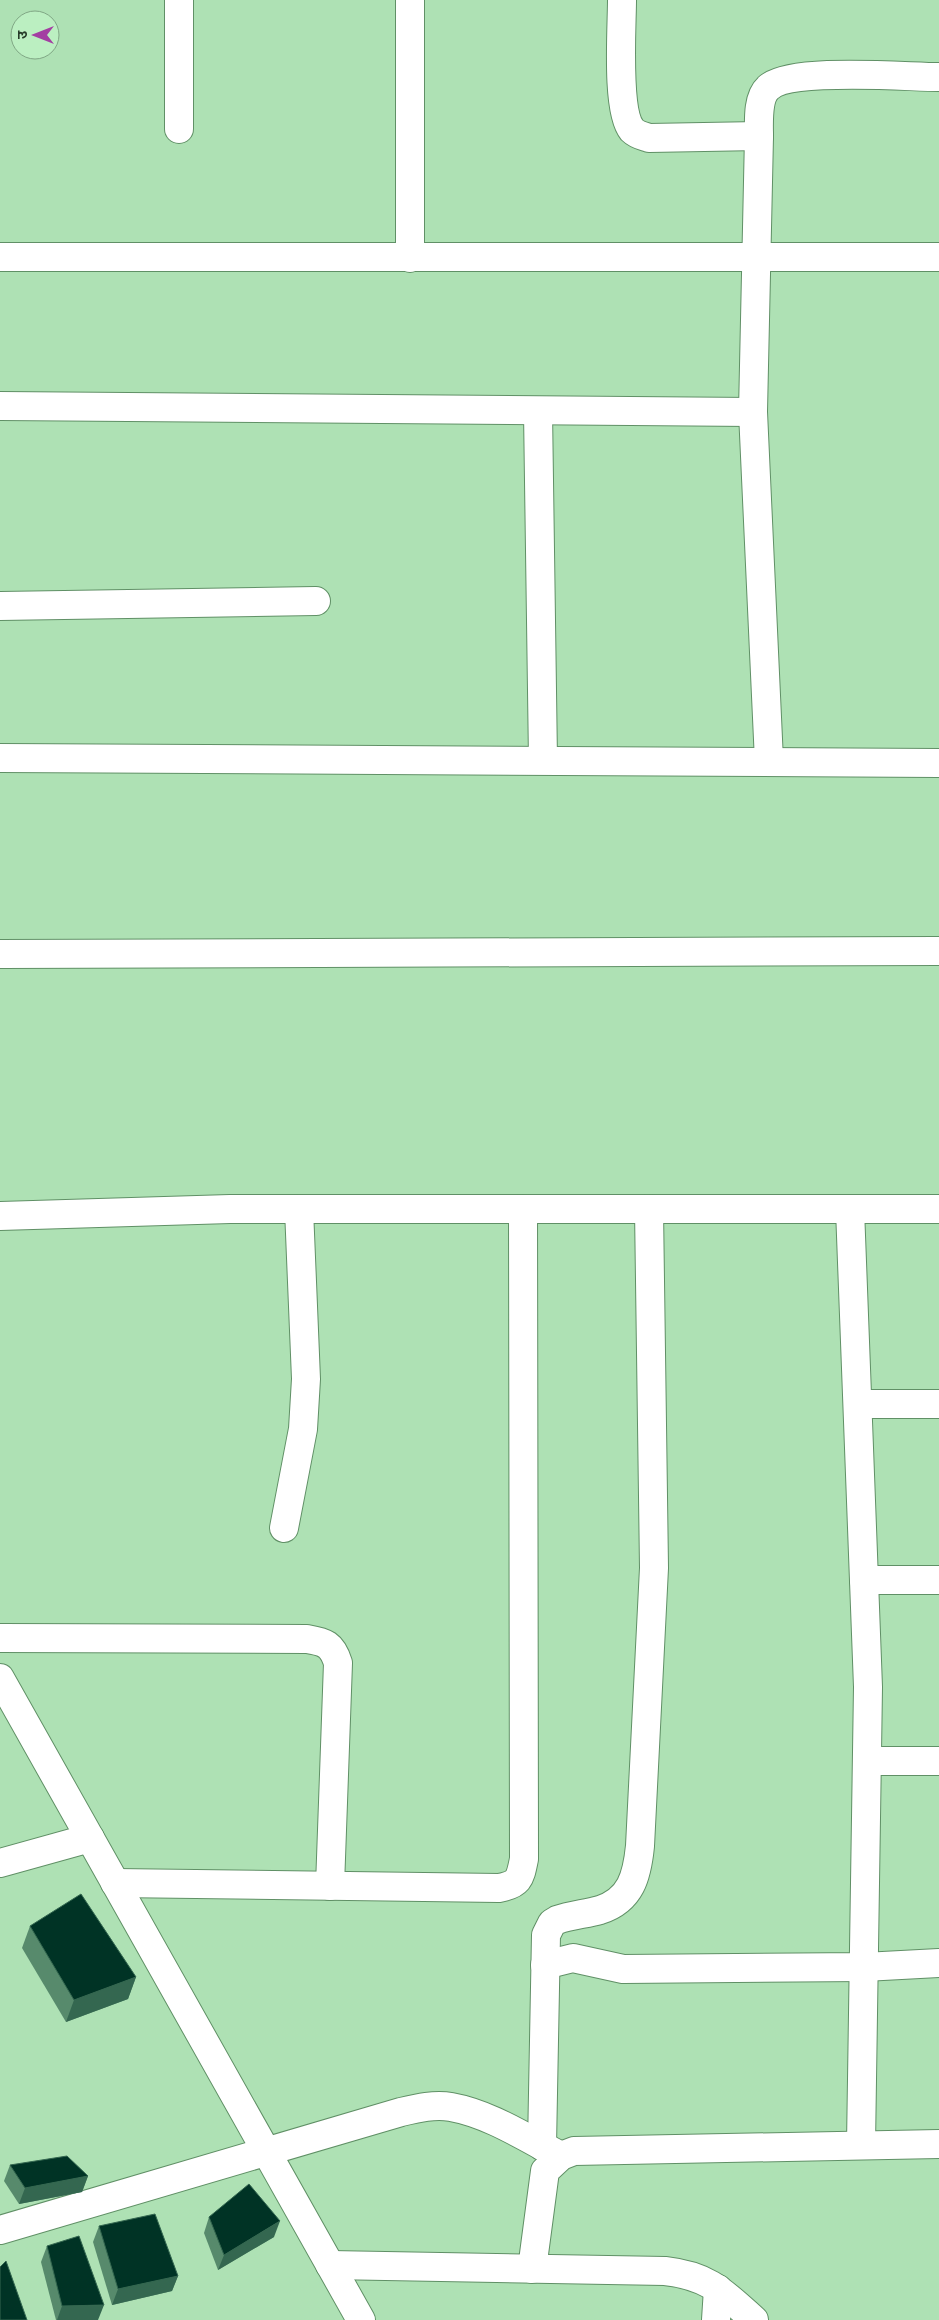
<svg xmlns="http://www.w3.org/2000/svg" width="939" height="2320" viewBox="0 0 939 2320" font-family="'Libre Baskerville','Noto Sans Devanagari',serif">
<rect width="100%" height="100%" fill="#aee1b4"/>
<g fill="none" stroke-linecap="round" stroke-linejoin="round">
<g stroke="#609066" stroke-width="30">
<g id="minor">
<path d="M179,0V129"/>
<path d="M622,0C622,27 616,111 632,130C637,135 643,136 649,138L759,136"/>
<path d="M0,257H939"/>
<path d="M410,258V0"/>
<path d="M0,406L753,412"/>
<path d="M538,411L543,760"/>
<path d="M0,606L316,601"/>
<path d="M0,758L939,763"/>
<path d="M769,761L753,412L759,136C759,123 757,98 768,88C789,67 905,77 939,77"/>
<path d="M0,954L939,951"/>
<path d="M850,1209L868,1687L861,2145"/>
<path d="M0,1216L230,1209H939"/>
<path d="M859,1404H939"/>
<path d="M284,1528L303,1429L306,1379L299,1209"/>
<path d="M864,1580H939"/>
<path d="M0,1638L307,1639C325,1642 332,1644 338,1663L330,1886"/>
<path d="M0,1678L361,2320"/>
<path d="M867,1761H939"/>
<path d="M0,1863L90,1838"/>
<path d="M115,1883L499,1888C520,1884 520,1878 524,1859L523,1209"/>
<path d="M545,1965L573,1958L623,1969L864,1967L939,1963"/>
<path d="M542,2146L546,1935L552,1923L557,1920C571,1915 586,1914 600,1910C631,1900 637,1876 640,1846L654,1568L649,1209"/>
<path d="M0,2230L401,2112C418,2108 435,2104 451,2107C490,2114 526,2138 561,2156"/>
<path d="M330,2265L665,2271C709,2276 723,2292 754,2320"/>
<path d="M532,2269L545,2171L561,2156L574,2151L939,2144"/>
<path d="M716,2320L718,2289"/>
</g>
</g>
<use href="#minor" stroke="#fff" stroke-width="28"/>
</g>
<g fill="#578a6c">
<path d="M30,1926L136,1977L128,1999L66,2022L22,1948Z"/>
<path d="M10,2165L88,2176L82,2192L19,2204L4,2181Z"/>
<path d="M209,2217L274,2237L218,2270L204,2233Z"/>
<path d="M99,2226L178,2276L172,2291L112,2305L93,2242Z"/>
<path d="M47,2246L98,2320H56L41,2262Z"/>
</g>
<g fill="#346750">
<path d="M136,1977L128,1999L66,2022L74,2000Z"/>
<path d="M88,2176L82,2192L19,2204L25,2188Z"/>
<path d="M280,2221L274,2237L218,2270L224,2255Z"/>
<path d="M178,2276L172,2291L112,2305L118,2289Z"/>
<path d="M104,2305L98,2320H57L62,2306Z"/>
</g>
<g fill="#003325" stroke="#346750">
<path d="M81,1894L136,1977L74,2000L30,1926Z"/>
<path d="M67,2156L88,2176L25,2188L10,2165Z"/>
<path d="M249,2184L280,2221L224,2255L209,2217Z"/>
<path d="M155,2214L178,2276L118,2289L99,2226Z"/>
<path d="M79,2236L104,2305L62,2306L47,2246Z"/>
<path d="M6,2261L27,2320H0V2267Z"/>
</g>
<g transform="translate(35 35) rotate(270)"><circle r="24" fill="#bbefc1" stroke="#80a785"/>
<path d="M0-4L9 19L0 12L-9 19Z" fill="#a33ea2"/>
<text y="-8" font-size="14" font-weight="bold" text-anchor="middle" fill="#273c2a">उ</text>
</g>
</svg>
